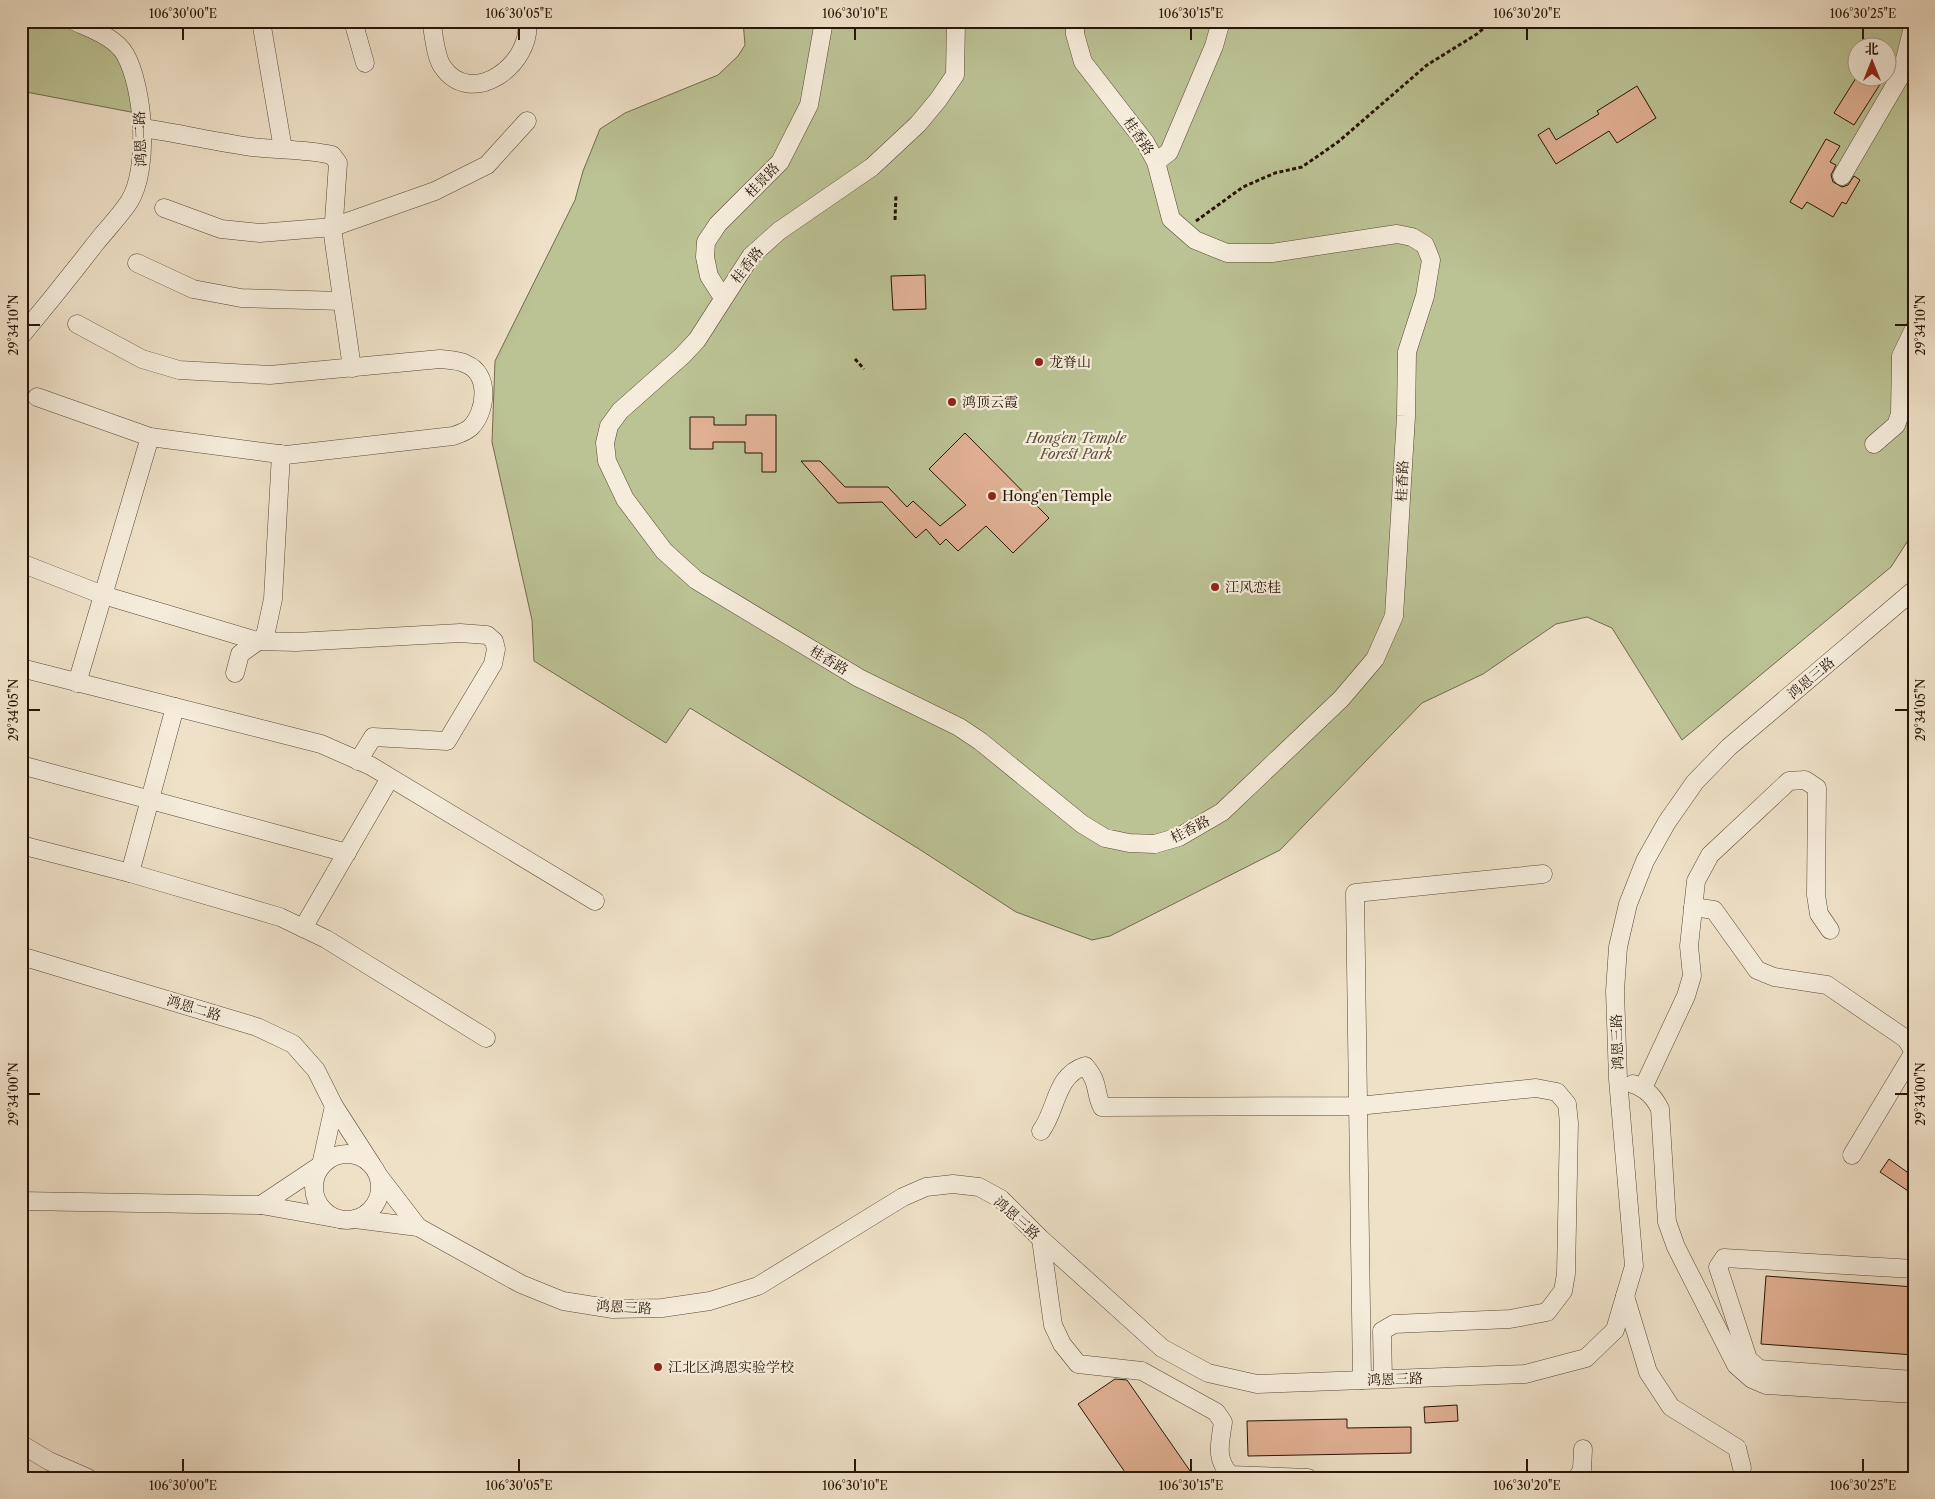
<svg xmlns="http://www.w3.org/2000/svg" width="1935" height="1499" viewBox="0 0 1935 1499" font-family="'Libre Caslon Text','Noto Serif SC',serif">
<rect width="100%" height="100%" fill="#efe1c8"/>
<filter id="stains"><feTurbulence type="fractalNoise" baseFrequency=".004" numOctaves="4"/><feColorMatrix values="0 0 0 0 .2 0 0 0 0 .09 0 0 0 0 .02 0 0 0 .5 -.17"/></filter>
<radialGradient id="worn" r=".72"><stop offset=".6" stop-color="#630" stop-opacity="0"/><stop offset="1" stop-color="#630" stop-opacity=".3"/></radialGradient>
<g fill="#bbc294" stroke="#726b4d" fill-rule="evenodd">
<path d="M21,21H64L103,37L122,55L136,113L21,91Z"/>
<path d="M743,21H1914V531L1891,567L1682,740L1612,628L1587,617L1556,624L1483,674L1422,703L1280,850L1110,936L1092,940L1016,912L919,849L690,708L666,743L534,661L532,620L492,442L495,361L575,200L583,171L600,129L625,113L718,75L738,56L745,45ZM1858,48H1888V78H1858Z"/>
</g>
<g fill="#e2b195" stroke="#281406">
<path d="M1856,78H1884L1854,125L1834,113Z"/>
<path d="M1637,86L1656,118L1617,143L1609,131L1556,164L1538,135L1549,128L1556,140L1599,114L1597,111Z"/>
<path d="M1826,139L1840,146L1830,162L1836,165L1831,175L1833,182L1842,187L1848,185L1854,176L1860,180L1846,204L1842,202L1833,217L1807,202L1802,209L1790,202Z"/>
<path d="M925,275L926,309L893,310L891,276Z"/>
<path d="M746,415H776V472H762V453H745V442H713V449H690V417H714V425H746Z"/>
<path d="M965,433L1049,518L1013,553L986,526L958,551L946,539L940,545L926,529L916,538L882,502L838,503L801,461H820L845,487H888L907,507L913,501L940,526L966,505L929,469Z"/>
<path d="M1889,1159L1914,1177V1195L1880,1172Z"/>
<path d="M1766,1276L1914,1287V1355L1761,1344Z"/>
<path d="M1115,1379L1127,1380L1195,1478H1129L1078,1404Z"/>
<path d="M1457,1405L1458,1421L1425,1423L1424,1407Z"/>
<path d="M1347,1419V1428L1411,1427V1453L1248,1456L1247,1421Z"/>
</g>
<g fill="none" stroke-linecap="round" stroke-linejoin="round">
<g stroke="#5a4736" stroke-width="19">
<g id="minor">
<path d="M261,21L283,149"/>
<path d="M353,21L365,63"/>
<path d="M431,21C434,34 435,55 442,66C471,110 533,64 527,21"/>
<path d="M956,21L955,75L938,100L918,124L872,167L779,231L751,256L697,340L682,356L620,411L609,426L605,443L607,461L625,499L664,551L696,580L859,678L959,727L980,741L1082,824L1105,838L1129,843L1155,844L1179,837L1222,812L1341,699L1375,659L1394,616L1406,416L1407,352L1425,296L1431,260L1425,245L1412,237L1397,234L1272,253H1227L1195,240L1171,219L1156,162L1145,142L1083,62L1075,34V21"/>
<path d="M142,128C179,133 215,142 252,147C279,150 306,149 332,155L338,163L333,235L352,368"/>
<path d="M1156,162L1169,152L1214,46L1221,21"/>
<path d="M1842,176L1901,75L1914,23"/>
<path d="M164,208L221,229L260,233L333,227L435,191L487,165L527,121"/>
<path d="M137,263L193,289L241,298L342,301"/>
<path d="M723,298L709,276L705,257L706,242L718,224L780,162L809,105L824,21"/>
<path d="M21,336C46,306 71,275 95,244C106,230 119,217 129,202C150,169 144,88 125,54C115,37 91,29 74,21"/>
<path d="M37,397L150,437L286,455L453,436C459,434 466,432 471,427C486,412 491,374 466,364C459,360 448,360 440,359L270,375L179,370L142,359L77,324"/>
<path d="M1874,444L1896,425L1900,414L1901,356L1914,329"/>
<path d="M21,563L103,595L257,641L296,642L460,633L487,635L494,641L496,649L493,664L447,741L373,737L358,761"/>
<path d="M21,668L321,744L371,766L595,901"/>
<path d="M235,673L240,654L265,636L273,599L281,454"/>
<path d="M77,683L150,437"/>
<path d="M21,765L347,853"/>
<path d="M21,845L130,873L280,917L326,939L486,1038"/>
<path d="M130,873L175,707"/>
<path d="M1693,907L1714,910L1757,970L1774,977L1827,985L1906,1039L1914,1052"/>
<path d="M303,928L390,778"/>
<path d="M21,956L257,1027L293,1044L316,1070L334,1106L372,1165"/>
<path d="M1633,1084C1647,1089 1654,1097 1660,1109L1667,1222L1676,1247L1736,1365L1752,1379L1766,1385L1914,1394"/>
<path d="M1643,1088L1686,996L1692,976L1689,946L1696,881L1710,855L1789,781L1805,780L1817,788L1816,895L1819,914L1830,930"/>
<path d="M1041,1131C1057,1110 1055,1075 1085,1066C1100,1083 1094,1091 1102,1107L1358,1106L1536,1088L1557,1092L1567,1104L1569,1123L1566,1274L1563,1291L1547,1312L1510,1319L1394,1324L1382,1331L1383,1379"/>
<circle cx="347" cy="1187" r="33"/>
<path d="M1852,1155L1914,1052"/>
<path d="M378,1175L418,1227"/>
<path d="M21,1201L261,1205L334,1218"/>
<path d="M261,1205L321,1165L334,1106"/>
<path d="M355,1219L418,1227L521,1284L563,1301L613,1309L662,1308L710,1301L758,1286L903,1197L926,1187L953,1184L979,1187L1001,1199L1041,1239L1162,1348L1208,1373L1257,1384L1525,1374L1586,1358L1615,1330L1634,1266L1618,1079L1615,991L1618,947L1628,904L1645,861L1667,822L1695,782L1729,747L1914,590"/>
<path d="M1041,1239L1053,1325L1062,1344L1078,1364L1142,1371L1216,1412L1223,1422C1220,1444 1215,1458 1230,1475L1308,1478"/>
<path d="M1914,1269L1724,1258L1718,1267L1748,1359L1759,1369L1914,1380"/>
<path d="M1625,1296L1648,1372L1671,1407L1737,1448L1742,1468"/>
<path d="M1362,1380L1355,893L1543,874"/>
<path d="M21,1444L49,1461L88,1478"/>
<path d="M1577,1478L1582,1470L1583,1449"/>
</g>
</g>
<g stroke="#281406" stroke-width="3" stroke-dasharray="4 2.5" stroke-linecap="butt">
<path d="M895,220L896,194"/>
<path d="M1196,221L1243,187L1275,173L1302,167L1338,142L1427,65L1477,34L1492,21"/>
<path d="M855,359L864,369"/>
</g>
<use href="#minor" stroke="#f5ecdb" stroke-width="18"/>
</g>
<path fill="none" stroke="#281406" stroke-width="2" d="M183,28V40M519,28V40M855,28V40M1191,28V40M1527,28V40M1863,28V40M28,325H40M1895,325H1908M28,710H40M1895,710H1908M28,1094H40M1895,1094H1908M183,1459V1472M519,1459V1472M855,1459V1472M1191,1459V1472M1527,1459V1472M1863,1459V1472"/>
<g fill="#8f2418" stroke="#f5ecdb" stroke-width="2">
<circle cx="1039" cy="362" r="5"/>
<circle cx="952" cy="402" r="5"/>
<circle cx="992" cy="496" r="5"/>
<circle cx="1215" cy="587" r="5"/>
<circle cx="658" cy="1367" r="5"/>
</g>
<g text-anchor="middle" stroke-width="4.5" stroke-linejoin="round" paint-order="stroke">
<g font-size="14" fill="#281406" stroke="#f5ecdb">
<text transform="translate(1139 136) rotate(56)" y="5">桂香路</text>
<text transform="translate(140 139) rotate(-92)" y="5">鸿恩二路</text>
<text transform="translate(762 180) rotate(-46)" y="5">桂景路</text>
<text transform="translate(747 265) rotate(-51)" y="5">桂香路</text>
<text transform="translate(1402 481) rotate(-87)" y="5">桂香路</text>
<text transform="translate(829 660) rotate(31)" y="5">桂香路</text>
<text transform="translate(1811 678) rotate(-40)" y="5">鸿恩三路</text>
<text transform="translate(1190 829) rotate(-27)" y="5">桂香路</text>
<text transform="translate(194 1008) rotate(17)" y="5">鸿恩二路</text>
<text transform="translate(1617 1042) rotate(-92)" y="5">鸿恩三路</text>
<text transform="translate(1017 1218) rotate(42)" y="5">鸿恩三路</text>
<text transform="translate(624 1307) rotate(3)" y="5">鸿恩三路</text>
<text transform="translate(1395 1379) rotate(-2)" y="5">鸿恩三路</text>
</g>
<g font-size="14" fill="#281406" stroke="#f5ecdb" text-anchor="start">
<text x="1049" y="367">龙脊山</text>
<text x="962" y="407">鸿顶云霞</text>
<text x="1002" y="501">Hong'en Temple</text>
<text x="1225" y="592">江风恋桂</text>
<text x="668" y="1372">江北区鸿恩实验学校</text>
</g>
<g font-size="14" font-style="italic" fill="#5b5138" stroke="#f5ecdb">
<text x="1076" y="443">Hong'en Temple<tspan x="1076" dy="16">Forest Park</tspan></text>
</g>
</g>
<rect width="1935" height="1499" fill="none" stroke="#efe1c8" stroke-width="55"/>
<g transform="translate(1872 62)"><circle r="24" fill="#f5ecdb" stroke="#a39686"/>
<path d="M0-4L9 19L0 12L-9 19Z" fill="#8f2418"/>
<text y="-8" font-size="14" font-weight="bold" text-anchor="middle" fill="#281406">北</text>
</g>
<rect x="28" y="28" width="1880" height="1444" fill="none" stroke="#281406" stroke-width="2"/>
<g font-size="12" text-anchor="middle" fill="#281406">
<text x="183" y="18">106°30'00"E</text>
<text x="519" y="18">106°30'05"E</text>
<text x="855" y="18">106°30'10"E</text>
<text x="1191" y="18">106°30'15"E</text>
<text x="1527" y="18">106°30'20"E</text>
<text x="1863" y="18">106°30'25"E</text>
<text transform="translate(14 325) rotate(-90)" y="4">29°34'10"N</text>
<text transform="translate(1921 325) rotate(-90)" y="4">29°34'10"N</text>
<text transform="translate(14 710) rotate(-90)" y="4">29°34'05"N</text>
<text transform="translate(1921 710) rotate(-90)" y="4">29°34'05"N</text>
<text transform="translate(14 1094) rotate(-90)" y="4">29°34'00"N</text>
<text transform="translate(1921 1094) rotate(-90)" y="4">29°34'00"N</text>
<text x="183" y="1490">106°30'00"E</text>
<text x="519" y="1490">106°30'05"E</text>
<text x="855" y="1490">106°30'10"E</text>
<text x="1191" y="1490">106°30'15"E</text>
<text x="1527" y="1490">106°30'20"E</text>
<text x="1863" y="1490">106°30'25"E</text>
</g>
<rect width="100%" height="100%" filter="url(#stains)"/>
<rect width="100%" height="100%" fill="url(#worn)"/>
</svg>
